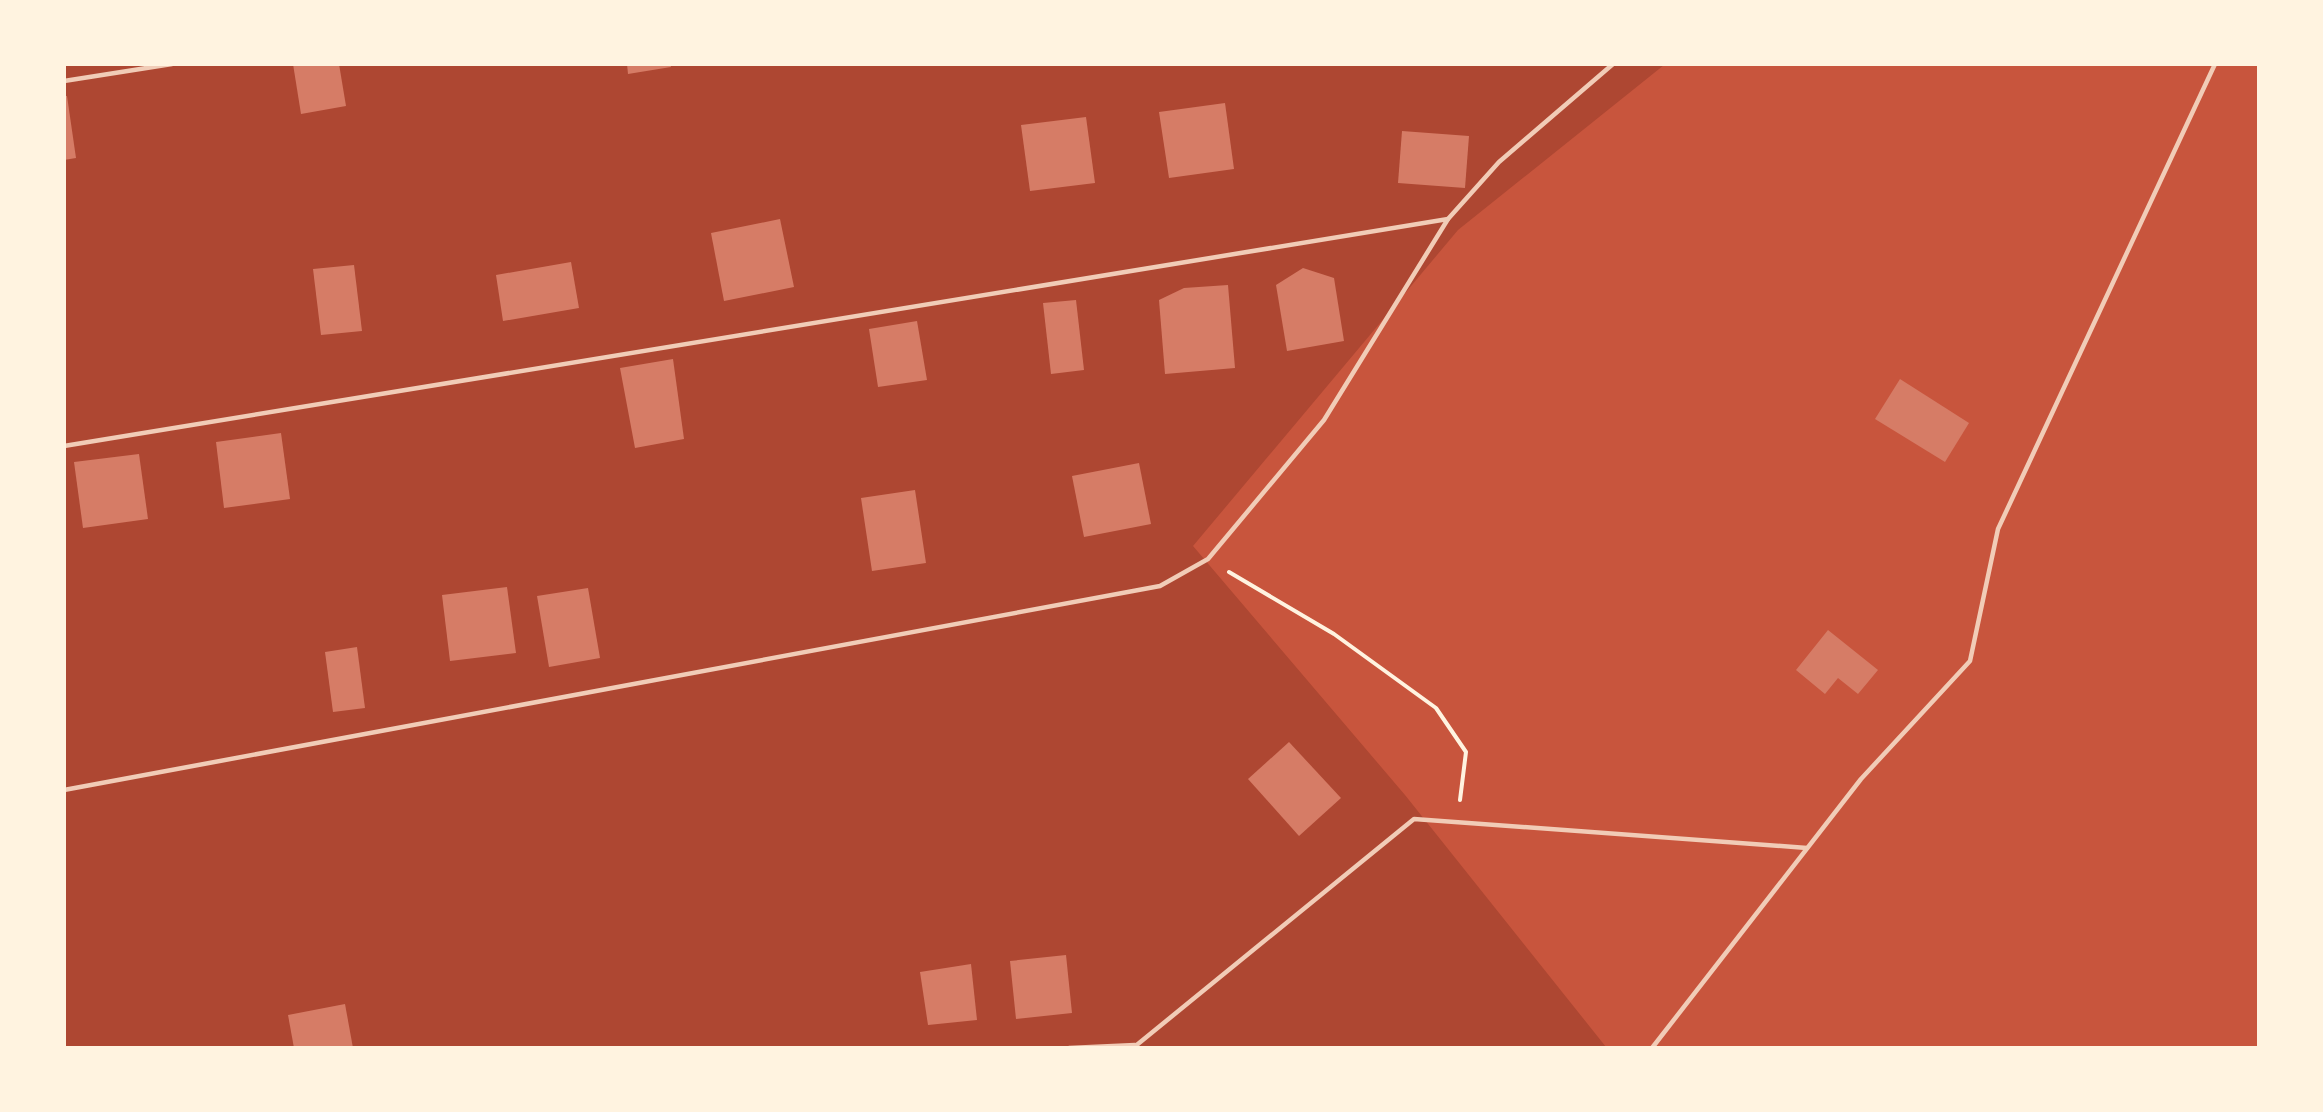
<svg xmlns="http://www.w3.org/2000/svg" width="2323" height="1112" viewBox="0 0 2323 1112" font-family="'Golos Text',sans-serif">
<rect width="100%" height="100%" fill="#c8553d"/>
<path fill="#ae4732" d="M64,65H1664L1458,230L1193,546L1405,795L1606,1047H65Z"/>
<g fill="#d67c66">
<path d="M293,64H339L346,106L301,114Z"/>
<path d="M627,64H670L671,67L628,74Z"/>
<path d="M64,96H67L76,158L64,160Z"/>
<path d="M1225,103L1234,169L1169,178L1159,112Z"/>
<path d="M1086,117L1095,183L1030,191L1021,125Z"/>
<path d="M1402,131L1469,136L1465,188L1398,183Z"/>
<path d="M780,219L794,287L724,301L711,233Z"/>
<path d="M571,262L579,308L503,321L496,275Z"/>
<path d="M354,265L362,331L321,335L313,269Z"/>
<path d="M1303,268L1334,278L1344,341L1287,351L1276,285Z"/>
<path d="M1228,285L1235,368L1165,374L1159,300L1184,288Z"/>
<path d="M1076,300L1084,370L1051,374L1043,303Z"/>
<path d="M917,321L927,380L878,387L869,329Z"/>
<path d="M673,359L684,439L635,448L620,368Z"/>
<path d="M1900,379L1969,423L1945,462L1875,419Z"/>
<path d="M281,433L290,499L224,508L216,442Z"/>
<path d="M139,454L148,519L83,528L74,462Z"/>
<path d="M1139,463L1151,524L1084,537L1072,476Z"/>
<path d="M915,490L926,563L872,571L861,498Z"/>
<path d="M507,587L516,653L450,661L442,595Z"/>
<path d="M588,588L600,658L549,667L537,596Z"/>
<path d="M1828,630L1878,670L1858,694L1838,678L1825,694L1796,670Z"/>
<path d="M357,647L365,708L333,712L325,652Z"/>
<path d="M1289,742L1341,798L1299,836L1248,779Z"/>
<path d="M1066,955L1072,1013L1016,1019L1010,961Z"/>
<path d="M971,964L977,1020L928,1025L920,972Z"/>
<path d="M345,1004L353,1048H294L288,1015Z"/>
</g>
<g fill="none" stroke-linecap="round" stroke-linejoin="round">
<path stroke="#fff3e0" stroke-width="4" d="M1229,572L1334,634L1436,708L1466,752L1460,800"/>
<g stroke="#f1ccb7" stroke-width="4.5">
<path d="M64,81L172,64"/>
<path d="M64,446L1448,219"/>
<path d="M64,790L1160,586L1208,559L1324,420L1448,219L1499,162L1613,64"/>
<path d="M1069,1048L1135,1045"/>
<path d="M1133,1048L1414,819L1807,848"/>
<path d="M1652,1048L1861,779L1970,661L1998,529L2215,64"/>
</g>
</g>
<rect width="2323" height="1112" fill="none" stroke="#fff3e0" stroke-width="132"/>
</svg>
